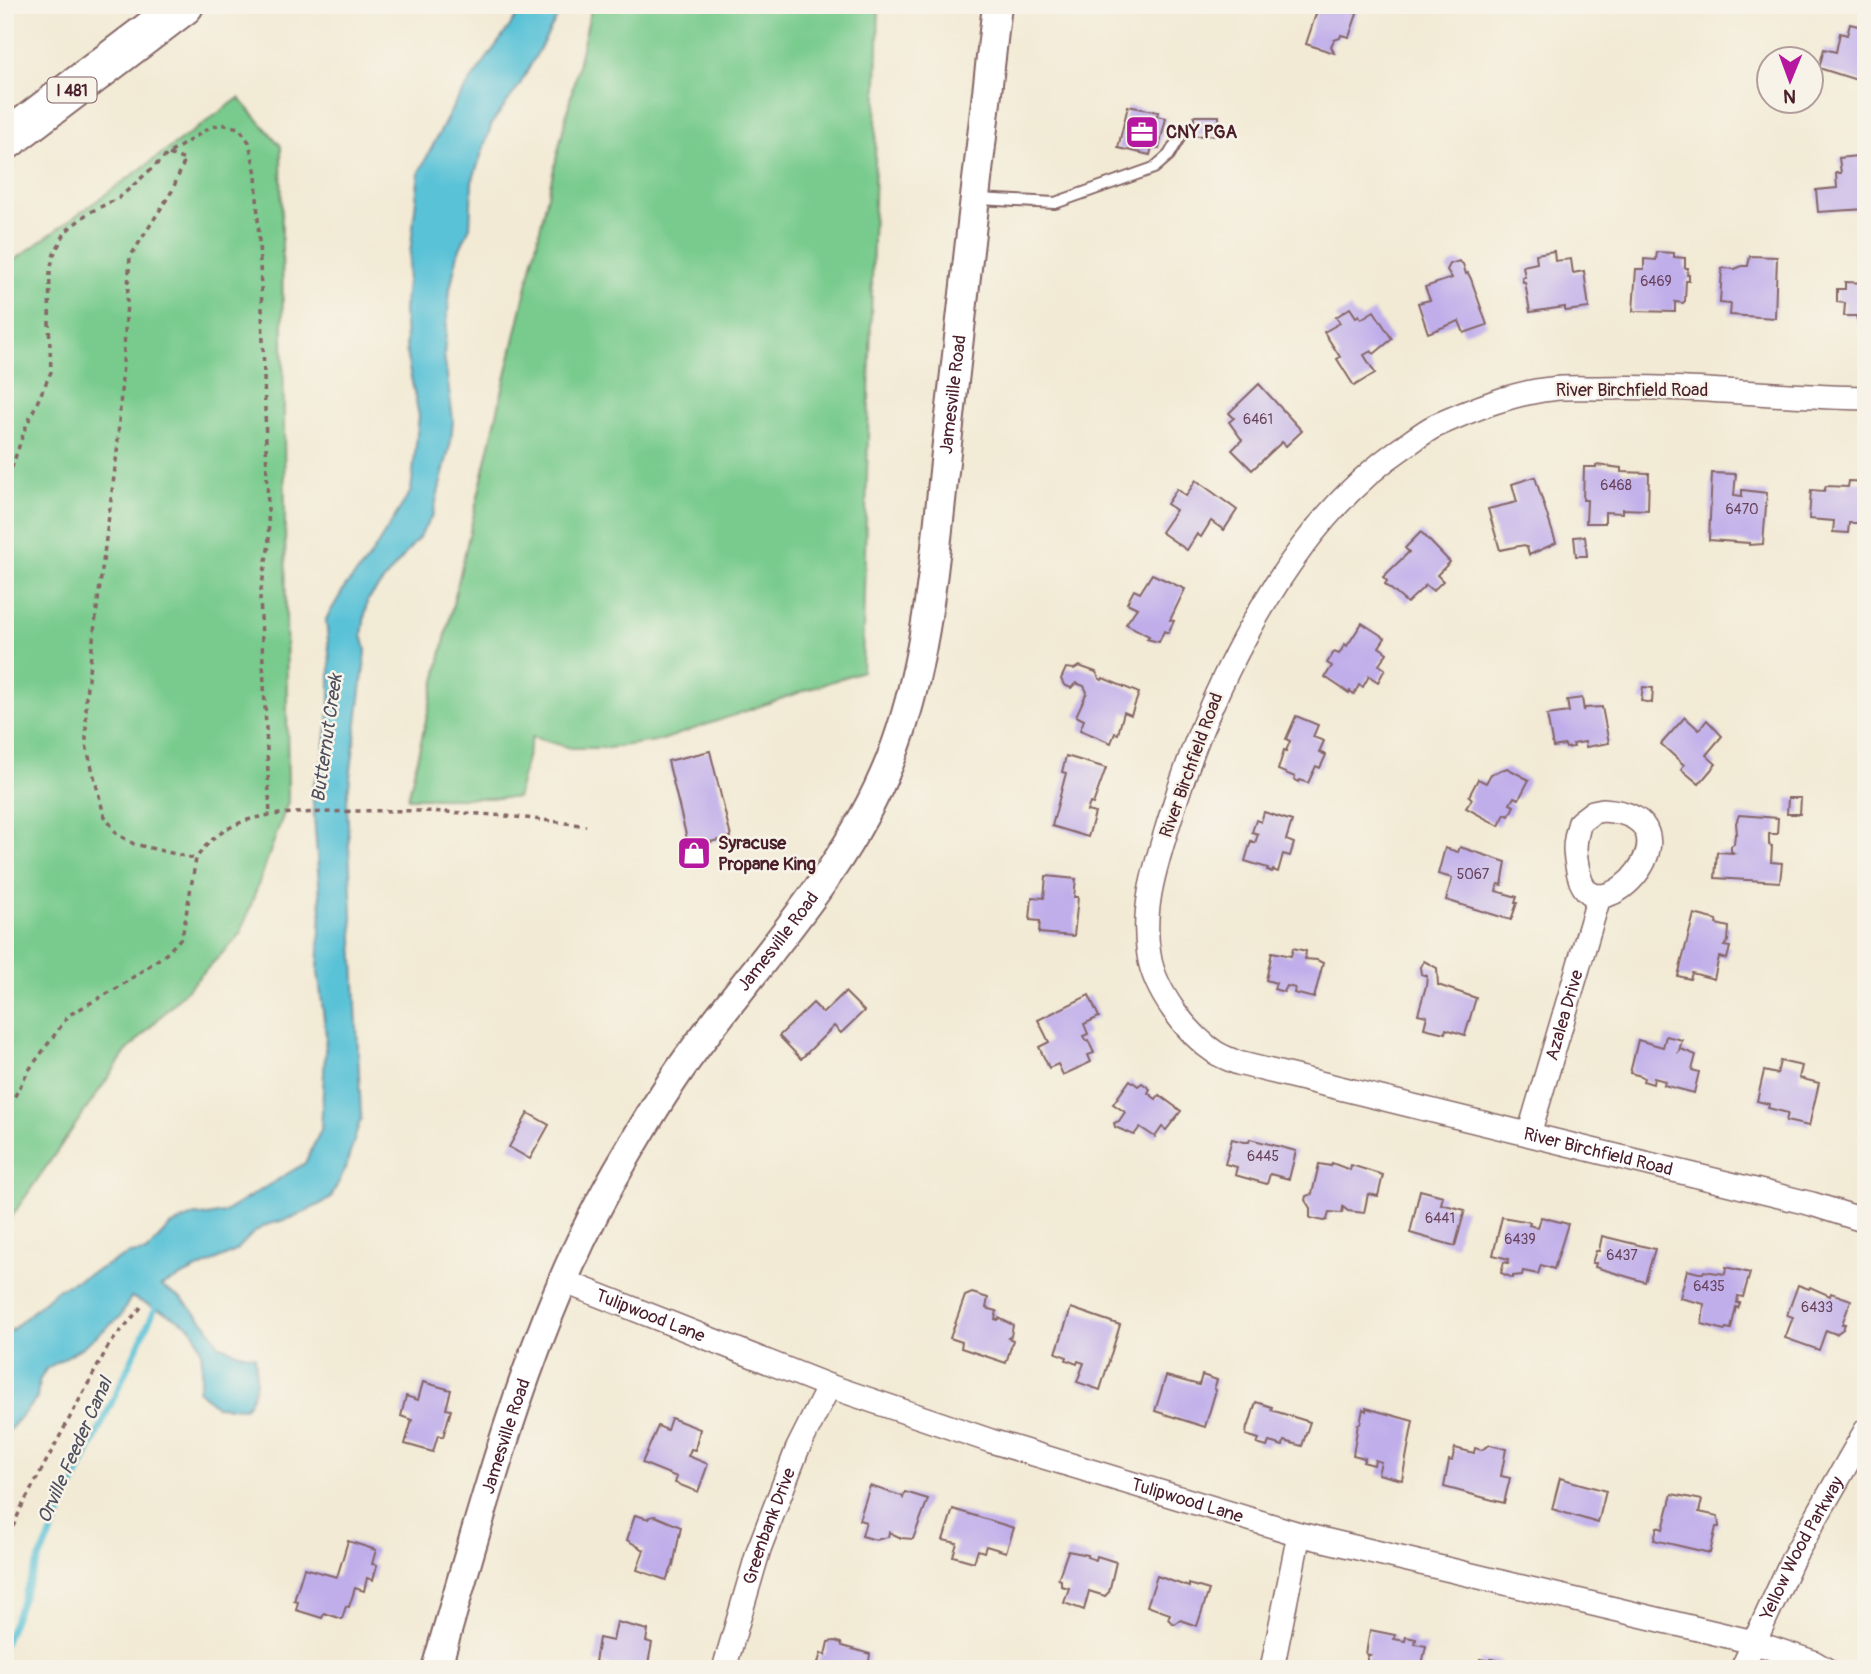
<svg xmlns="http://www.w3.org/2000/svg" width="1871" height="1674" viewBox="0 0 1871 1674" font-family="Pangolin,sans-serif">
<rect width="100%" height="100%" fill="#f7f3e8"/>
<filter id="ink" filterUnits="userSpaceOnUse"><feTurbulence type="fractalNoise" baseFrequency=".0143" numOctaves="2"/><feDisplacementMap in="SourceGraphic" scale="14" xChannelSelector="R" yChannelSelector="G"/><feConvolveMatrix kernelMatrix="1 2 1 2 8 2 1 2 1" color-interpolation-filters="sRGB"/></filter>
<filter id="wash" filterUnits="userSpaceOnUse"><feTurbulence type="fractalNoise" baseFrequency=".00686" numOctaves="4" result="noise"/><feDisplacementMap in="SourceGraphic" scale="28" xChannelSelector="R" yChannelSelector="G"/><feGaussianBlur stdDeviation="1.57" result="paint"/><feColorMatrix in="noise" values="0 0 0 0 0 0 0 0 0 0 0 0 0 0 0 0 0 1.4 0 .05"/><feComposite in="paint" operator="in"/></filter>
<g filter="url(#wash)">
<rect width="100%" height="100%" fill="#f2ead4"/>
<g fill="#78cb8d" stroke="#61755c" stroke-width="2">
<path d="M592,5H879L862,671L662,740L608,748H571L532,737L517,798H408Z"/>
<path d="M239,98L281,146L288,802L240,935L126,1052L5,1226V267Z"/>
</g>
<path fill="#5ac2d7" stroke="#527081" stroke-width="2" d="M525,5H564L519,86L492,123L472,182L470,227L458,253L450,289L444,355L453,419L451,441L433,514L420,536L367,601L362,635L366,650L347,802L361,1118L345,1169L330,1199L295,1217L266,1225L253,1233L236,1251L161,1286L183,1300L207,1325L219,1345L239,1353L255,1356C257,1373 258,1394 244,1408L216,1406L198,1390C204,1371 205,1344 190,1327C181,1318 145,1304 131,1297L120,1317L81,1348L46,1369L39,1381L37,1398L5,1435V1336L57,1290L129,1254L146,1252L170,1226L195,1215L207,1216L223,1213L305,1163L321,1130L326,1035L318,971L321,910L312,789L323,759L330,705V662L326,619L345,587L368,560L411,491L419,416L407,358L404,310L419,172L455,103Z"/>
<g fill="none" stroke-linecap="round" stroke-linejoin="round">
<path stroke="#5ac2d7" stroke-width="6" d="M5,1643L33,1573L155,1309V1302"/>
</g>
<g id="blocks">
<g fill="#c0aeea">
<path d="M1319,5H1360L1349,37L1341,35L1340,38L1334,40L1331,46L1334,53L1306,44Z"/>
<path d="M1850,24L1866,28V83L1819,68L1824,49L1836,52L1840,33L1847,35Z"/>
<path d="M1128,106L1158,112L1157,116L1166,118L1159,148L1152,147L1150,155L1118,148Z"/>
<path d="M1194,116H1219V135L1194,136Z"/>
<path d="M1866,155V209L1818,212L1816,190L1837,188L1836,173H1841L1839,158Z"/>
<path d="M1554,251L1555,261L1571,259L1573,273L1584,271L1589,308L1565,311V307L1530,312L1525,282H1523L1522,277H1525L1523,266L1537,263L1536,254Z"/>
<path d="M1657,252L1674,253V257L1685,258V268H1688L1687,275H1689V281H1686L1685,301L1683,303L1675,302V312L1633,311L1636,269H1644V259L1656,260Z"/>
<path d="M1750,256L1777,257L1775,318L1730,315L1731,304L1720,303L1722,268L1735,269L1742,266H1748Z"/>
<path d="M1459,261L1463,264L1466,274L1468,273L1471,279L1487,325L1464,333L1459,321L1428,333L1418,303L1430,300L1425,287L1452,278L1447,270L1450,264Z"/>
<path d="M1845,282L1866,283V322H1858L1856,316H1844L1845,303L1837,302V289H1845Z"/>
<path d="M1350,308L1356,317L1359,315L1361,319L1374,311L1392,339L1374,354L1371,351L1364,355L1375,373L1354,386L1337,359L1340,357L1324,332L1340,323L1336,317Z"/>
<path d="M1259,384L1302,431L1286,446L1282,442L1252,470L1232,450L1242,440L1229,422L1234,418L1229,413Z"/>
<path d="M1596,465L1621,468V472L1649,473L1648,510L1622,509V513L1605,512V523H1586L1587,500H1583L1584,467H1596Z"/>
<path d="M1712,473L1736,474L1734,495L1742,496V490L1767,493L1763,544L1749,545V543L1709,540Z"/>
<path d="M1535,477L1556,543L1529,555L1527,547L1524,545L1500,550L1488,509L1517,502L1512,484Z"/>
<path d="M1196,480L1237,510L1224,530L1211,521L1201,537L1197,534L1187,550L1161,532L1176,510L1167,504L1177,489L1186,496Z"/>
<path d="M1849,481L1866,482L1865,523H1849L1848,533L1833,532L1834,521L1809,519L1811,490L1824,491L1826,486L1848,487Z"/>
<path d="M1421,532L1450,562L1437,575L1443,581L1433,591L1426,585L1407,603L1385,584L1387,581L1383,577L1409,552L1405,548Z"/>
<path d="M1585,536L1587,556H1576L1574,537Z"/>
<path d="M1152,574L1185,589L1170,620L1174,621L1168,633L1164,631L1159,642L1147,639L1149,636L1126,624L1137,608L1127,603L1134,590L1140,593Z"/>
<path d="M1362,623L1385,638L1379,647L1387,653L1379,665L1385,669L1378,682L1369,676L1363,687L1359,685L1354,694L1350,691L1349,693L1325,677L1332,666L1327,663L1334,652L1339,654L1345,644L1347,646Z"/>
<path d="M1079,666L1096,672L1099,678L1102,680L1103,678L1139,693L1131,715L1124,712L1118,734L1115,733L1111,743L1080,730L1084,720L1076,716L1087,692L1084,686L1076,683L1071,688L1064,685L1061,679L1066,668L1074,669Z"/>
<path d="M1643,687L1653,688L1652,703L1641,701Z"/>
<path d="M1582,698L1584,711L1585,708L1602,707L1609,743L1586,747L1585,742L1573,744L1574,747L1566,748L1565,745L1553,747L1547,715L1569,712L1567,700Z"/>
<path d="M1296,716L1318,725L1313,737L1324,741L1319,752L1326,755L1320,768L1316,766L1308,783L1300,780L1299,782L1294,779L1295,777L1278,770L1284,750L1286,751L1290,741L1286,739Z"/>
<path d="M1685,717L1699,730L1707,720L1722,736L1706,755L1716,764L1699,784L1681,769L1684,765L1661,744Z"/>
<path d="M710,751L731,837L689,847L668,761Z"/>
<path d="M1066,756L1106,768L1093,804L1090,803L1087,811L1095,813L1088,837L1052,826L1066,773L1062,772Z"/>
<path d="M1507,768L1529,780L1519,799L1514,797L1510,804L1514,806L1509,816L1505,814L1499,826L1466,808L1472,799L1469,796L1478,779L1486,783L1491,774Z"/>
<path d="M1788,798H1801L1800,814H1787Z"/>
<path d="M1264,812L1292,821L1286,840L1294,843L1290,856L1283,854L1278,872L1273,870L1272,872L1267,870L1268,868L1245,861L1251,841L1255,843L1258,834L1252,832L1256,820L1261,822Z"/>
<path d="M1739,815L1778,818L1777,834H1769V845L1772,846L1771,862L1782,863L1780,882L1715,878L1717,852L1734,853L1731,851V846L1734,844L1735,834H1737L1736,823Z"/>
<path d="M1460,847L1506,862L1502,885L1498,884L1496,891L1517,897L1515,903H1517L1511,920L1446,900L1452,878L1438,874L1445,848L1458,852Z"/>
<path d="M1046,876L1076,879L1074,897H1078L1074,936L1039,933L1040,921L1030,920L1032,897L1044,898Z"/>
<path d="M1694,914L1717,920L1716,924L1729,927L1728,941L1724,946L1730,947L1727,959L1719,957L1714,979L1692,973L1690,979L1678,976Z"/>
<path d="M1293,948L1306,951L1305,959L1317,960L1323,963L1314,998L1294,993L1295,988L1287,986L1284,992L1274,989L1276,983L1266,980L1272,952L1291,956Z"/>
<path d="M1424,961L1437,968L1438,985L1476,998L1465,1035L1446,1029L1445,1033L1424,1028L1427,1016L1418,1014L1426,986L1427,976L1421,974L1420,967Z"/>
<path d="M845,992L864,1011L841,1033L834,1026L801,1059L779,1036L813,1003L823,1013Z"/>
<path d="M1089,995L1099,1017L1084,1024L1088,1034L1083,1036L1086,1041L1088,1040L1094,1053L1088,1055L1091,1062L1063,1075L1058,1064L1049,1068L1039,1047L1049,1042L1038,1020Z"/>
<path d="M1666,1036L1682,1040L1679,1051L1681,1049L1696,1055L1692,1070L1699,1072L1694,1093L1664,1085L1665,1081L1654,1078L1653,1084L1643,1081L1644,1078L1641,1076L1630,1073L1638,1040L1663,1047Z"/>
<path d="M1780,1061L1802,1066L1799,1078L1819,1083L1809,1126L1786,1121L1788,1113L1768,1108L1769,1104L1757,1101L1764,1071L1777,1074Z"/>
<path d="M1130,1080L1138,1086L1142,1083L1150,1089L1148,1093L1156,1099L1159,1095L1181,1111L1166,1130L1162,1127L1155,1137L1140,1127L1134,1135L1115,1127L1114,1123L1119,1121L1125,1112L1113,1104Z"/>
<path d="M528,1113L549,1125L530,1159L509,1147Z"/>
<path d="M1232,1139L1244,1142H1249L1250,1139L1296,1151L1289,1179L1270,1174L1267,1184L1235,1175L1237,1167L1225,1164Z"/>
<path d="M1332,1163L1350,1170L1351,1165L1383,1175L1378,1196L1368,1194L1364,1213L1348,1211L1343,1207L1342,1213L1329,1212L1327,1220L1324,1221L1310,1218V1208L1305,1200L1306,1196L1312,1194L1319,1164L1331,1166Z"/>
<path d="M1420,1190L1443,1196L1441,1204L1465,1210L1455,1246L1410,1233Z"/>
<path d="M1502,1217L1530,1222L1529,1225L1538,1228L1541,1217L1568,1224L1554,1269L1541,1265L1538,1274L1523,1271L1522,1275L1513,1276V1278L1501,1273L1504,1262L1508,1263L1509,1259L1493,1255Z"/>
<path d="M1602,1236L1655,1249L1645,1282L1595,1267L1596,1263H1592L1596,1251H1599Z"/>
<path d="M1726,1267L1750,1273L1743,1297L1738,1296L1737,1303H1740L1738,1308L1736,1307L1731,1329L1726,1328L1725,1330L1702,1324L1704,1304L1680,1298L1687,1270L1699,1273H1703L1704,1271L1725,1274Z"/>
<path d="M1798,1285L1809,1289L1810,1287L1830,1296L1831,1293L1851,1300L1842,1324H1845L1843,1329L1836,1334L1826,1330L1819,1350L1785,1338L1793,1317L1787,1315Z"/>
<path d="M972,1293L988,1298L986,1308L997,1311L995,1319L998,1320L999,1318L1013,1325L1011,1336L1008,1338L1013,1340L1006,1363L961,1348L962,1342L950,1338L965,1296Z"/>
<path d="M1071,1308L1120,1325L1100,1390L1077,1382L1084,1363L1078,1361L1077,1364L1066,1360L1067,1357L1056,1353Z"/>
<path d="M1202,1375L1217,1380L1214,1389L1216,1390L1205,1427L1155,1411L1166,1376L1199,1385Z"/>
<path d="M423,1382L451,1390L446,1409L451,1410L443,1437L438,1435L433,1452L405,1444L412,1420L401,1416L406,1396L418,1400Z"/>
<path d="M1256,1402L1272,1407L1271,1410L1310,1422L1302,1446L1284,1441L1283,1446L1269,1442L1267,1447L1257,1444L1259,1439L1246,1435L1247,1426L1249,1425Z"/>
<path d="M1366,1408L1413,1421L1402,1480L1378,1474L1381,1462L1375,1460L1374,1465L1363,1462L1365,1458L1353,1455L1358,1424H1360L1363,1409L1366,1411Z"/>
<path d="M671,1418L700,1429L695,1450L691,1449L688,1456L708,1464L698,1492L675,1483L677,1477L642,1463L658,1426L667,1430Z"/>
<path d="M1490,1445L1506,1449L1501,1476L1510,1478L1504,1503L1444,1487L1449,1460L1452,1461L1455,1448L1474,1453L1475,1448L1481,1450Z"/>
<path d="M1560,1478L1606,1491L1598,1523L1552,1509Z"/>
<path d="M870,1486L902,1496L903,1498L905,1492L928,1499L913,1539L901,1538L889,1532L888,1537L876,1540L862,1536L866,1522L859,1520Z"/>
<path d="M1672,1494L1702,1500L1699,1512L1718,1516L1719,1527H1716L1710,1553L1654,1540L1657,1527L1663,1529Z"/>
<path d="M953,1509L1014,1528L1006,1552L986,1546L984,1552L978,1550L974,1562L953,1556L957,1543L943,1540Z"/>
<path d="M635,1515L649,1519V1517L655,1516L681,1527L673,1566L666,1580L637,1570L644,1550L627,1540Z"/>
<path d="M348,1541L376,1550L372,1564L377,1565L373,1580L367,1578L364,1591L355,1588L349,1607L346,1606L342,1619L324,1613L322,1618L296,1610L298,1602L294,1601L304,1568L337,1577Z"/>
<path d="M1068,1551L1088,1555L1087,1557L1096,1560L1097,1556L1116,1562L1109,1592L1105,1596L1089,1591L1084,1610L1064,1603L1069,1588L1061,1586V1580L1058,1579Z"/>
<path d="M1157,1576L1189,1587V1584L1209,1590L1197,1626L1180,1620L1175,1624L1171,1622L1168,1619L1170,1614L1147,1606Z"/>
<path d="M617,1622L648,1630L646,1641L652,1643L647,1669H609L610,1665L595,1662L599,1638L613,1641Z"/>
<path d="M1370,1630L1395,1635L1394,1639L1405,1641L1406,1637L1416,1639L1415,1644L1426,1646L1421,1669L1367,1667V1657L1370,1655L1366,1654Z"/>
<path d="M835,1641L841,1643L842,1646L870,1654L868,1669H821L822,1664L818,1663L821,1653L825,1655L828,1642Z"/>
<path d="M1480,1659L1490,1661L1491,1659L1501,1661L1500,1664L1510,1666L1511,1664L1528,1669H1478Z"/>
</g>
</g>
</g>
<g filter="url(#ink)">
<use href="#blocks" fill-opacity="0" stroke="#856666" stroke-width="2"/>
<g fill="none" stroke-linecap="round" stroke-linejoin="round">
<g stroke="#856666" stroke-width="14">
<path id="service" d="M978,199L1055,203L1154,168L1169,155L1182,133"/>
</g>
<g stroke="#856666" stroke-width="26">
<g id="minor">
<path id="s1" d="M1866,398C1777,397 1688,385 1599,388C1583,388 1566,387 1551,389C1512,393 1471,410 1435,426C1425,431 1415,439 1405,446C1288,524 1207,693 1168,825C1155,868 1141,910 1149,955C1154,990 1187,1034 1216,1053C1223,1057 1231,1060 1238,1063L1812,1204L1866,1221"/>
<path d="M1603,810C1711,817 1596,945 1579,875C1574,853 1573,845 1580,822L1593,812Z"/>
<path id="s2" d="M1529,1134L1599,897"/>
<path id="s3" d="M563,1281L829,1386L991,1441L1299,1534L1753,1642L1813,1662L1825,1669"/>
<path id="s4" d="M724,1669L759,1549L797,1450L829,1386"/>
<path d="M1272,1669L1299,1534"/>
<path id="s5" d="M1742,1669L1793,1558L1866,1430"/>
</g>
</g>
<g stroke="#856666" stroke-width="32">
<g id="tertiary">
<path id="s6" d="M436,1669C486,1498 534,1309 626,1156C647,1120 669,1083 694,1050C764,954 845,873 890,761C930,661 936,540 948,434C965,291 982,148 997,5"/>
</g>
</g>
<g stroke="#856666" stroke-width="42">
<path id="motorway" d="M5,141L184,5"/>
</g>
<g stroke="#856666" stroke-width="3.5" stroke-dasharray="5 5" stroke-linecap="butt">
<path d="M169,154L185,160L172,191L130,257L117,453L86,694V745L104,815L117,834L134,844L196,859"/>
<path d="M5,487L25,429L51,372L49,323L50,270L54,254L66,231L88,213L119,198L168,154L209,128L221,124L239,128L249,142L256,174L262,309L269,544L260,596L270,816"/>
<path d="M5,1114L29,1070L69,1015L119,987L166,954L182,937L196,859C207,840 229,825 251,819C276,812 305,813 331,812C416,808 502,813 586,826"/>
<path d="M5,1545L21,1508L109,1345L143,1305"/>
</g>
<use href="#service" stroke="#fff" stroke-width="10"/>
<use href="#minor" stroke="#fff" stroke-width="23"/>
<use href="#tertiary" stroke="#fff" stroke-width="28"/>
<use href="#motorway" stroke="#fff" stroke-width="38"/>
</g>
</g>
<defs>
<g id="office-square" transform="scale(1.75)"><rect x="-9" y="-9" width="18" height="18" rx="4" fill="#b5179e" stroke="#f7f3e8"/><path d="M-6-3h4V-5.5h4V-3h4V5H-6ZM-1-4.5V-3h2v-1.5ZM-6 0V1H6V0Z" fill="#fff"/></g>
<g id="shop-square" transform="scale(1.75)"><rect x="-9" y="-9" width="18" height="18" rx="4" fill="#b5179e" stroke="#f7f3e8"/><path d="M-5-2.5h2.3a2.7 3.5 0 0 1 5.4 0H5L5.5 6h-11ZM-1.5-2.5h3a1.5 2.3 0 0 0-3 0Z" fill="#fff"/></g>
</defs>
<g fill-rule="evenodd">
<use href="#office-square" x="1142" y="132"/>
<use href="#shop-square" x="694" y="853"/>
</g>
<g text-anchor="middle" stroke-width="5" stroke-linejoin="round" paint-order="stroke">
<g font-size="14" fill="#68435b">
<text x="1656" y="286">6469</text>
<text x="1258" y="424">6461</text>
<text x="1616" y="490">6468</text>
<text x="1742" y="514">6470</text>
<text x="1473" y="879">5067</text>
<text x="1263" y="1161">6445</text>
<text x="1440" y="1223">6441</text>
<text x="1520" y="1244">6439</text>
<text x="1622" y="1260">6437</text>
<text x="1709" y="1291">6435</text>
<text x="1817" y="1312">6433</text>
</g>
<rect fill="#f7f3e8" stroke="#7e5f64" stroke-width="2" x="47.5" y="77.5" width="49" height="25" rx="5"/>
<g font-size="16" font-weight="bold" fill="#4a1f2b">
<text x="72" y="96">I 481</text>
</g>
<g font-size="18" font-weight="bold" fill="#4a1f2b" stroke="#f7f3e8" text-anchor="start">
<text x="1166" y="138">CNY PGA</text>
<text x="718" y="849">Syracuse<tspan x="718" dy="21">Propane King</tspan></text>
</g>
<g font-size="18" fill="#4a1f2b" stroke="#f7f3e8">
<text x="1632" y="396">River Birchfield Road</text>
<text dy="6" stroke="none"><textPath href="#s6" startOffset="1398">Jamesville Road</textPath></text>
<text transform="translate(1191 765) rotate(-70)" y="6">River Birchfield Road</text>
<text dy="6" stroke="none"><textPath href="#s6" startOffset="812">Jamesville Road</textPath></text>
<text dy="6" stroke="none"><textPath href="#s2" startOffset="124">Azalea Drive</textPath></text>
<text dy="6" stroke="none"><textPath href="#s1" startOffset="1578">River Birchfield Road</textPath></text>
<text dy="6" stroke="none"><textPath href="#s3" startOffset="94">Tulipwood Lane</textPath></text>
<text dy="6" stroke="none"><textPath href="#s6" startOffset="243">Jamesville Road</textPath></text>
<text dy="6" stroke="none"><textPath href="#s3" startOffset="662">Tulipwood Lane</textPath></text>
<text dy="6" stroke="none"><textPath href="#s4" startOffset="150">Greenbank Drive</textPath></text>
<text dy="6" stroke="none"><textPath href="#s5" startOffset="135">Yellow Wood Parkway</textPath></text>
</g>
<g font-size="19" font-style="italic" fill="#4f505f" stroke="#f7f3e8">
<text transform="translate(326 738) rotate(-82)" y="7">Butternut Creek</text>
<text transform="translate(74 1450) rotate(-66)" y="7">Orville Feeder Canal</text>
</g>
</g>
<rect width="1871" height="1674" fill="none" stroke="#f7f3e8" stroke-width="28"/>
<g transform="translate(1790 80) rotate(181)"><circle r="33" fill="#f7f3e8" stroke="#b29e9c" stroke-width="2"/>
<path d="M0-5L12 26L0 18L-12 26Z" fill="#b5179e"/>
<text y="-10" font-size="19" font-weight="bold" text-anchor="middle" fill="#4a1f2b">N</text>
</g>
</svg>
